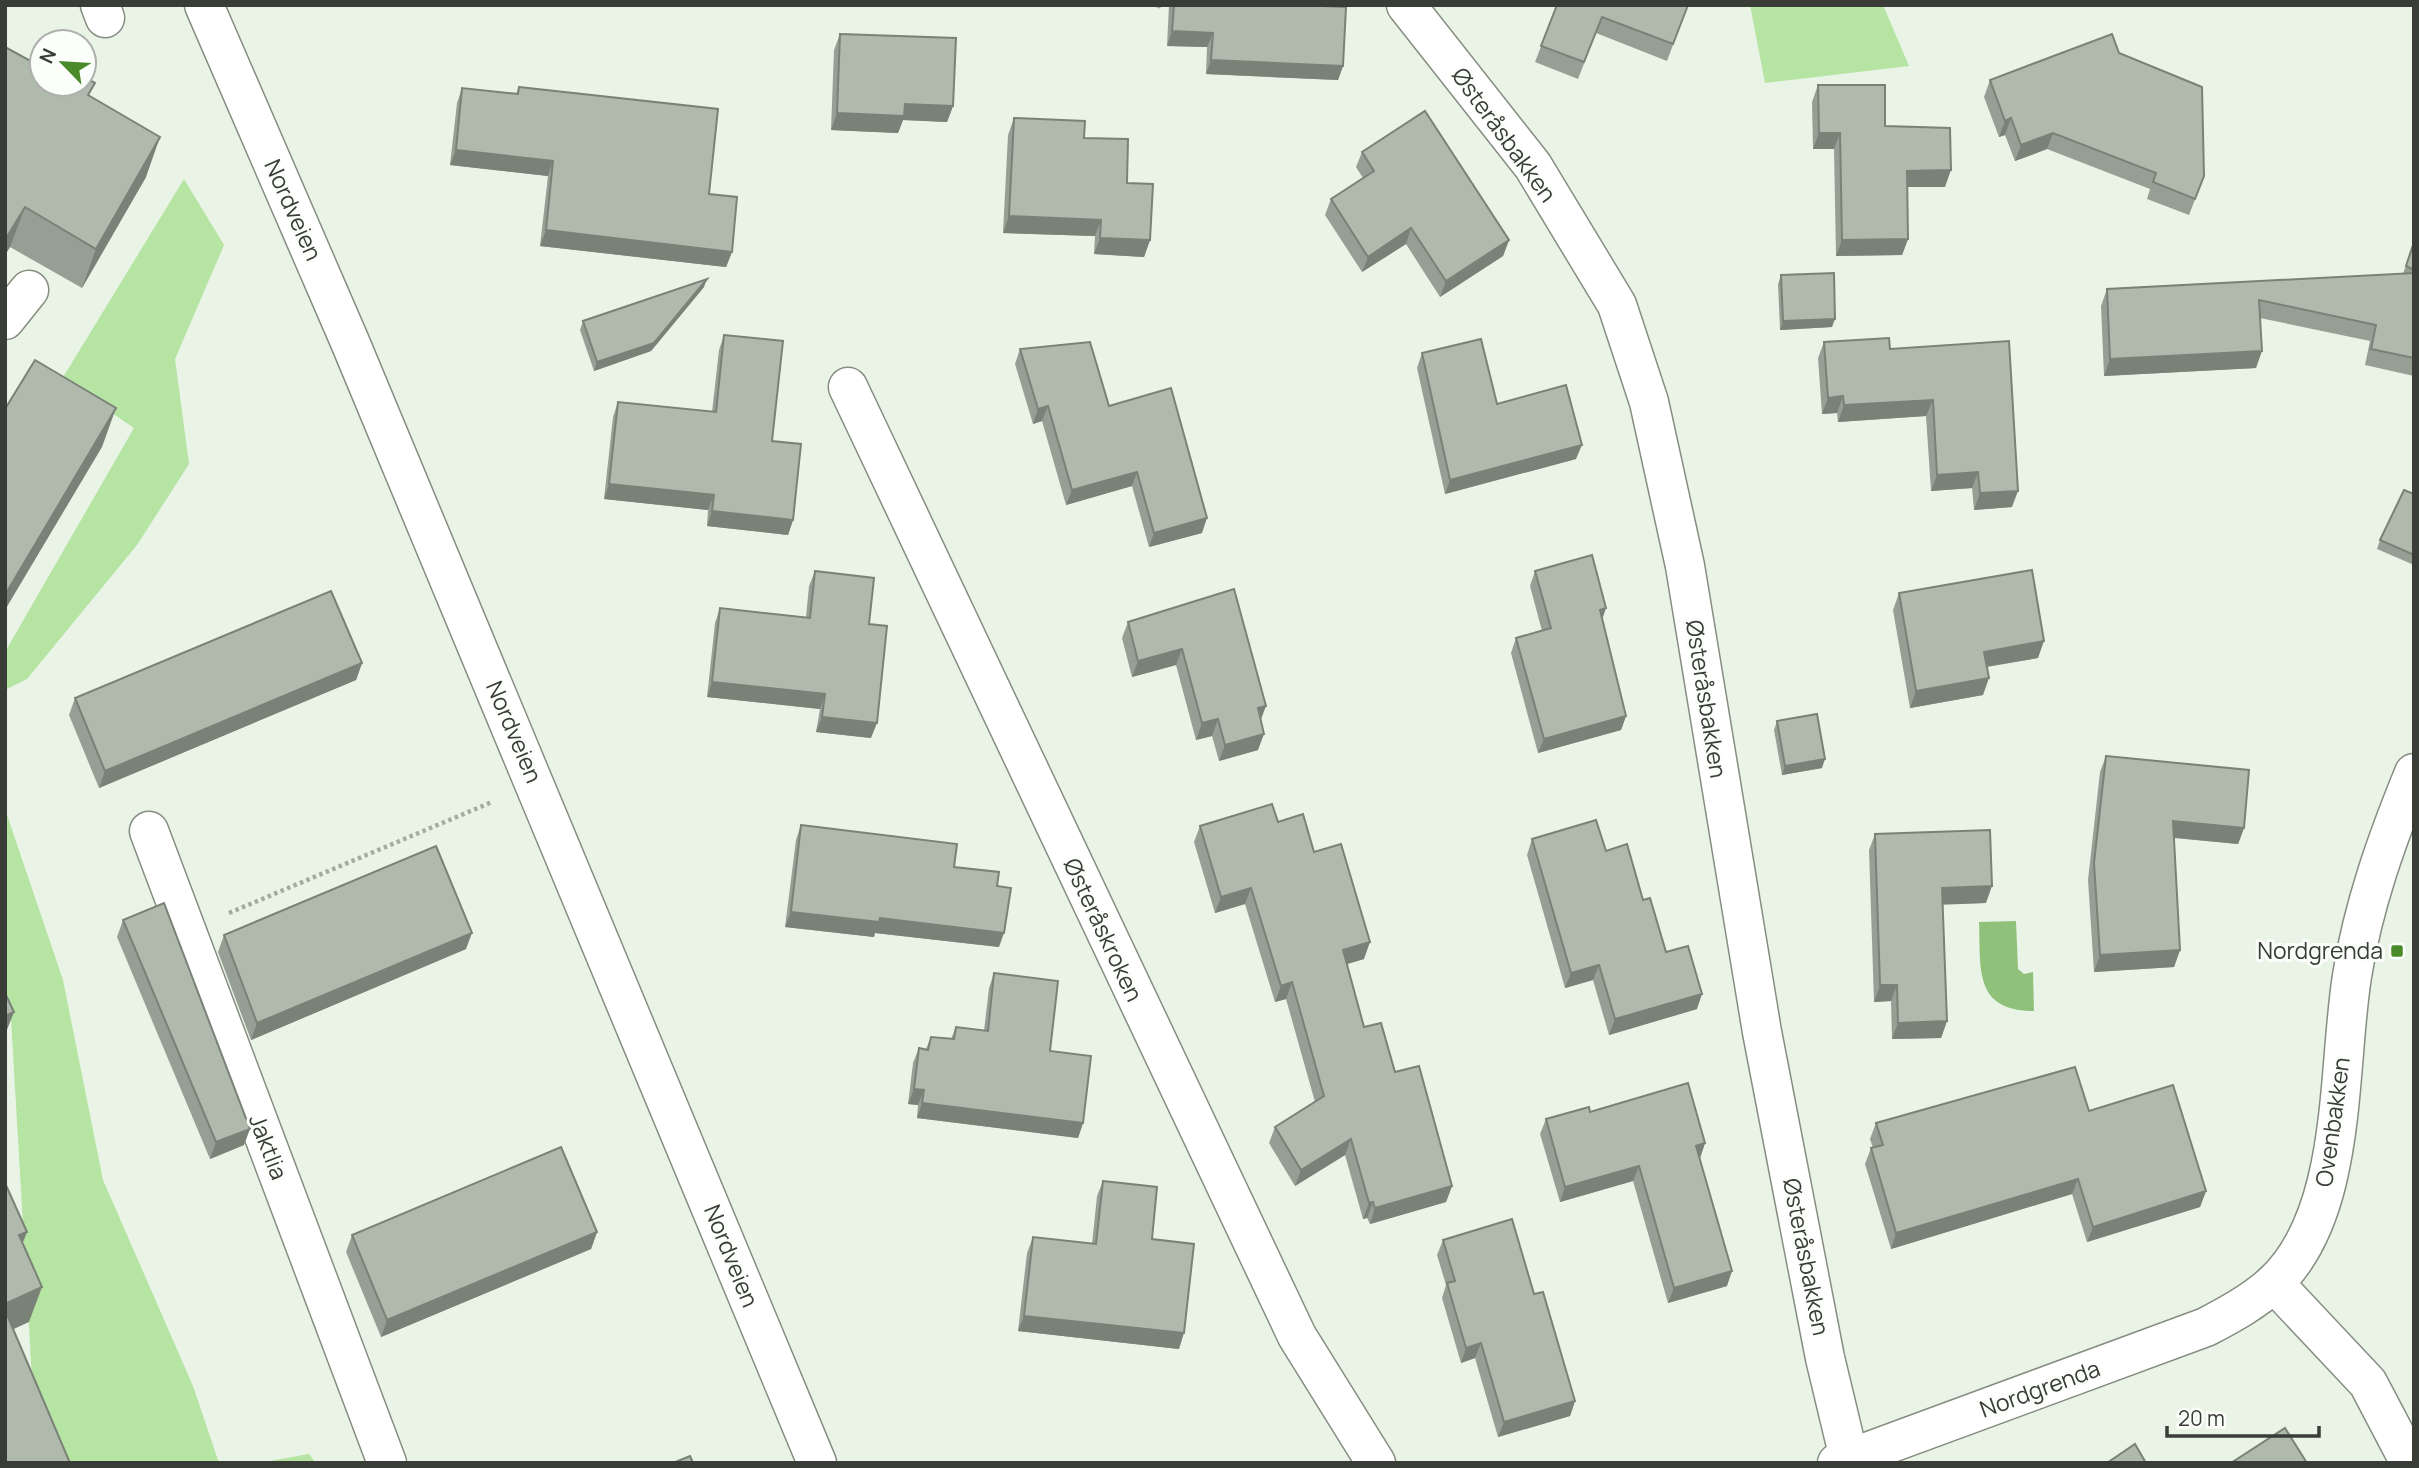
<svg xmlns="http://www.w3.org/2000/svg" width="2419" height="1468" viewBox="0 0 2419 1468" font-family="Manrope,sans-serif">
<rect width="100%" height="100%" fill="#eaf4e6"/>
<g fill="#b5e4a3">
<path d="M1750,5H1883L1909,66L1765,83Z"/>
<path d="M184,179L224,245L175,359L189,464L137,545L27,679L5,690V652L134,428L62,379Z"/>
<path d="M5,809L63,980L103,1180L193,1386L219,1463H64L32,1379L10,1002L5,994Z"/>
<path d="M309,1454L316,1463H258Z"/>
</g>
<path fill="#8fc17b" d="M2016,921L2018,969L2024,974L2033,972L2034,1011C1973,1011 1981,968 1979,922Z"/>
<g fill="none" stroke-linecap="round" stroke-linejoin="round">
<g stroke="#858e81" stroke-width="41">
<g id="minor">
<path d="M100,5L105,18"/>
<path d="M1406,5L1533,166L1617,305L1649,402L1685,566L1762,1032L1825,1358L1849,1458"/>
<path d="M5,320L29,290"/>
<path d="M848,387L1297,1336L1376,1463"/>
<path d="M149,831L387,1463"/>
<path d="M2274,1283L2368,1383L2410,1463"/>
<path d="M1837,1463L2206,1327C2229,1315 2253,1302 2273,1284C2348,1215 2337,1070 2352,976C2363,906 2387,839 2414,773"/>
</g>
</g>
<g stroke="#858e81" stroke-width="41">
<path id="major" d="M204,5L350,342L817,1463"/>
</g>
<g stroke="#a4aca1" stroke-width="4.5" stroke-dasharray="3.5 3.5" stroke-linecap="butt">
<path d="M1158,8L1159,5"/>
<path d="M229,913L492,802"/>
</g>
<use href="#minor" stroke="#fff" stroke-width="38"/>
<use href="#major" stroke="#fff" stroke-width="38"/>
</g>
<g fill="#969f94">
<path d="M1169,5H1300L1343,66L1338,80L1206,74L1207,47L1167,46Z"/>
<path d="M1557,5H1688L1667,61L1596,33L1578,79L1535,62Z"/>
<path d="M840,34L953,106L947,122L903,120L898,133L831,130L834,50Z"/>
<path d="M5,47L90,96L146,177L82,288L10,247L5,255Z"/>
<path d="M2119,53L2204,176L2189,215L2147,199L2150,189L2047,149L2015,161L2005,135L1999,137L1984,97L1990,80Z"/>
<path d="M1818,85L1885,126L1945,187H1907L1908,239L1902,255L1836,256L1834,149H1813L1812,102Z"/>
<path d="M519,87L709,194L732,252L726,267L540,246L548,176L450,165L457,103L462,88L516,94Z"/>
<path d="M1014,118L1084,138L1150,240L1144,257L1094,254L1095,236L1003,233L1008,135Z"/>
<path d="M1362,152L1509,240L1503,256L1440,297L1406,244L1362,272L1325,215L1331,199L1363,178L1356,167Z"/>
<path d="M2413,245L2414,246V376L2365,365L2370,341L2260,318L2256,368L2104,376L2101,306L2107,289L2403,274Z"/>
<path d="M1781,275L1832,327L1780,330L1778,284Z"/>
<path d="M704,287L651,351L594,371L580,330L583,321Z"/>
<path d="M724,335L772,441L793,520L788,535L707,526L708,510L604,499L613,417L618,402L712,412L719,350Z"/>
<path d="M2009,341L2012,507L1974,510L1972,488L1931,491L1926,416L1838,422L1837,413L1822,414L1818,358L1824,342L1890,349Z"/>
<path d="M1020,349L1109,406L1202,533L1149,547L1132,486L1066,505L1042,421L1033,424L1015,364Z"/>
<path d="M1422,353L1497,404L1576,459L1445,494L1417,368Z"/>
<path d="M2414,494V565L2377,549L2380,540Z"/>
<path d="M815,571L869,624L871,738L816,732L820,709L707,697L715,623L720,608L806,617L809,586Z"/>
<path d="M1535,571L1602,620L1626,716L1621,730L1538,753L1511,653L1516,638L1542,631L1530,586Z"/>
<path d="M1234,589L1261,720L1258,750L1219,761L1212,736L1196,740L1176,665L1132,677L1122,638L1128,622Z"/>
<path d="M1899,593L2038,658L1987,667L1983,695L1910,708L1893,610Z"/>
<path d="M362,663L356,680L99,788L69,715L75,698Z"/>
<path d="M1777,721L1822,768L1782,775L1774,730Z"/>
<path d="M2106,756L2244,828L2238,844L2174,838L2180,950L2174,967L2094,972L2088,880L2100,772Z"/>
<path d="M1278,822L1314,852L1364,959L1347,964L1364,1027L1395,1072L1452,1186L1446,1202L1370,1224L1367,1218L1363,1219L1345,1155L1295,1186L1269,1143L1275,1127L1315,1102L1286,999L1275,1002L1245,904L1215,913L1194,842L1200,826Z"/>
<path d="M801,825L954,867L997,886L999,947L875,933L874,937L785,927L796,840Z"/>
<path d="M1875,834L1986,903L1943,904L1947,1021L1941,1038L1892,1039L1891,1001L1874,1002L1869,850Z"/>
<path d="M1532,839L1643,900L1666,952L1697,1009L1609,1035L1593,980L1565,988L1527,855Z"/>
<path d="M123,920L244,1145L210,1159L117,937Z"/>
<path d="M224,935L466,949L251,1040L218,952Z"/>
<path d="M994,973L1050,1051L1083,1123L1078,1138L917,1118L918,1105L908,1104L913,1063L919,1048L926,1049L931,1037L951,1039L956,1027L984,1031L989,988Z"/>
<path d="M2089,1111L2206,1191L2200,1207L2087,1242L2072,1194L1891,1249L1865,1164L1871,1148H1873L1870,1139L1876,1123Z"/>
<path d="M1590,1112L1705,1143L1700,1158L1727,1286L1668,1303L1633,1181L1560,1202L1540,1134L1546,1119Z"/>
<path d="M1103,1181L1152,1239L1179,1349L1018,1331L1027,1253L1033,1237L1092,1244L1097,1196Z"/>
<path d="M597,1232L591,1249L381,1337L346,1252L352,1235Z"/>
<path d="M1443,1240L1534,1294L1575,1401L1570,1416L1498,1437L1475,1358L1461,1363L1442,1298L1446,1285L1437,1255Z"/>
</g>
<g fill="#7a8278">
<path d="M1172,31L1213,33L1207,47L1167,46Z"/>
<path d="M1211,60L1343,66L1338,80L1206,74Z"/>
<path d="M905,104L953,106L947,122L903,120L898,133L831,130L837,113Z"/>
<path d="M2011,118L2005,135L1999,137L2005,121Z"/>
<path d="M1819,133H1840L1834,149H1813Z"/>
<path d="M2053,133L2047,149L2015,161L2021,145Z"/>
<path d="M160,137L146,177L82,288L96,249Z"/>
<path d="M456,150L553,161L548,176L450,165Z"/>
<path d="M1951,170L1945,187H1901L1907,171Z"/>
<path d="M25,207L10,247L5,255V240Z"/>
<path d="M1009,216L1101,220L1095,236L1003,233Z"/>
<path d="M1411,228L1406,244L1362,272L1368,257Z"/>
<path d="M546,230L732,252L726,267L540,246Z"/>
<path d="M1100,238L1150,240L1144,257L1094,254Z"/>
<path d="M1908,239L1902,255L1836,256L1842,240Z"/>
<path d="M1509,240L1503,256L1440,297L1446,281Z"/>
<path d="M707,279L704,287L651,351L594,371L597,362Z"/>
<path d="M1835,319L1832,327L1780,330L1783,321Z"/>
<path d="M2262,351L2256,368L2104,376L2110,359Z"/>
<path d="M1843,396L1837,413L1822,414L1828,398Z"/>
<path d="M1933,400L1926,416L1838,422L1844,405Z"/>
<path d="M1048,406L1042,421L1033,424L1038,409Z"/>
<path d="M116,408L102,447L5,610V595Z"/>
<path d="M1582,445L1576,459L1445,494L1450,480Z"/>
<path d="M1137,472L1132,486L1066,505L1072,490Z"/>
<path d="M1978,472L1972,488L1931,491L1937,475Z"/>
<path d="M609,484L714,495L708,510L604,499Z"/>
<path d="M2018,491L2012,507L1974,510L1980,493Z"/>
<path d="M712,511L793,520L788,535L707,526Z"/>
<path d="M1207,518L1202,533L1149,547L1154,533Z"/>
<path d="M1606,608L1601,623L1600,610Z"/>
<path d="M2044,641L2038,658L1978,668L1984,652Z"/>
<path d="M1182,649L1176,665L1132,677L1138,661Z"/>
<path d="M362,663L356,680L99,788L105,771Z"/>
<path d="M1989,678L1983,695L1910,708L1916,691Z"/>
<path d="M712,682L825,694L820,709L707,697Z"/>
<path d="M1266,706L1260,722L1258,708Z"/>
<path d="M1626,716L1621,730L1538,753L1544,739Z"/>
<path d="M822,717L877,723L871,738L816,732Z"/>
<path d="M1218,719L1212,736L1196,740L1202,723Z"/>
<path d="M1264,734L1258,750L1219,761L1225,745Z"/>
<path d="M1825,759L1822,768L1782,775L1785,766Z"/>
<path d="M2173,821L2244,828L2238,844L2167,837Z"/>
<path d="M1992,886L1986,903L1936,905L1942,888Z"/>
<path d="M1251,888L1245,904L1215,913L1221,897Z"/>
<path d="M791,912L880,918L1004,933L999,947L875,933L874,937L785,927Z"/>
<path d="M472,933L466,949L251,1040L257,1023Z"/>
<path d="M1370,942L1364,959L1337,967L1343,950Z"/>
<path d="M2180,950L2174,967L2094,972L2100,955Z"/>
<path d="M1599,965L1593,980L1565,988L1571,973Z"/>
<path d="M1292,982L1286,999L1275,1002L1281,986Z"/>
<path d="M1880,985H1897L1891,1001L1874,1002Z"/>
<path d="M1702,994L1697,1009L1609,1035L1615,1019Z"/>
<path d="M14,1012L5,1035V1016Z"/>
<path d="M1947,1021L1941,1038L1892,1039L1898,1023Z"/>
<path d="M914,1089L924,1090L918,1105L908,1104Z"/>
<path d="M922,1103L1083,1123L1078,1138L917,1118Z"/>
<path d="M250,1129L244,1145L210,1159L216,1142Z"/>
<path d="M1351,1139L1345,1155L1295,1186L1301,1170Z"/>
<path d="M1705,1143L1700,1158L1696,1146Z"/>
<path d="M1639,1166L1633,1181L1560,1202L1565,1187Z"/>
<path d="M2078,1179L2072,1194L1891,1249L1896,1233Z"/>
<path d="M1452,1186L1446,1202L1370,1224L1375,1208Z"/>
<path d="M2206,1191L2200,1207L2087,1242L2093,1227Z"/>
<path d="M1373,1202L1367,1218L1363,1219L1369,1203Z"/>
<path d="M27,1232L14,1266L19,1235Z"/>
<path d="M597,1232L591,1249L381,1337L387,1320Z"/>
<path d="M1732,1271L1727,1286L1668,1303L1674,1288Z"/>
<path d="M42,1287L29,1322L5,1333V1304Z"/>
<path d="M1024,1316L1184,1333L1179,1349L1018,1331Z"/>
<path d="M1481,1343L1475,1358L1461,1363L1466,1348Z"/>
<path d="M1575,1401L1570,1416L1498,1437L1504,1422Z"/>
</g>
<g fill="#afb9ac" stroke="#7a8278" stroke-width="2">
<path d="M1174,5H1300L1346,7L1343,66L1211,60L1213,33L1172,31Z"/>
<path d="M1557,5H1688L1673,44L1602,17L1584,62L1541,46Z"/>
<path d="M840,34L956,38L953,106L905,104L904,116L837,113Z"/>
<path d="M2112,34L2119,53L2202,87L2204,176L2195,199L2153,182L2156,173L2053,133L2021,145L2011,118L2005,121L1990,80Z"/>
<path d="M5,47L34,63L40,52L42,53V84H84V77L95,83L88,95L160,137L96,249L25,207L5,240Z"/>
<path d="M1818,85H1885V126L1950,128L1951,170L1907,171L1908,239L1842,240L1840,133H1819Z"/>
<path d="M519,87L718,109L709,194L737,197L732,252L546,230L553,161L456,150L462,88L518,94Z"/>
<path d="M1425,111L1509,240L1446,281L1411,228L1368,257L1331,199L1374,171L1362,152Z"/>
<path d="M1014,118L1085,121L1084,138L1128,139L1127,183L1153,184L1150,240L1100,238L1101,220L1009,216Z"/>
<path d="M2413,245L2414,246V270L2406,266Z"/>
<path d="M1834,273L1835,319L1783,321L1781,275Z"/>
<path d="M2414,273V358L2371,349L2376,325L2259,300L2262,351L2110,359L2107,289Z"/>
<path d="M707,279L654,343L597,362L583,321Z"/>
<path d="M724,335L783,341L772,441L801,444L793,520L712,511L714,495L609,484L618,402L716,412Z"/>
<path d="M1889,338L1890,349L2009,341L2018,491L1980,493L1978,472L1937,475L1933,400L1844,405L1843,396L1828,398L1824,342Z"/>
<path d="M1481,339L1497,404L1566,385L1582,445L1450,480L1422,353Z"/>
<path d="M1090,342L1109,406L1171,388L1207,518L1154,533L1137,472L1072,490L1048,406L1038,409L1020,349Z"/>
<path d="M35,360L116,408L5,595V409Z"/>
<path d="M2404,490L2414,494V555L2380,540Z"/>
<path d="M1592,555L1606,608L1600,610L1626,716L1544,739L1516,638L1551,628L1535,571Z"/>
<path d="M2032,570L2044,641L1984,652L1989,678L1916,691L1899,593Z"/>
<path d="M815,571L874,578L869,624L887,626L877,723L822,717L825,694L712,682L720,608L810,618Z"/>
<path d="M1234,589L1266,706L1258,708L1264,734L1225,745L1218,719L1202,723L1182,649L1138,661L1128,622Z"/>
<path d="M331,591L362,663L105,771L75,698Z"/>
<path d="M1817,714L1825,759L1785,766L1777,721Z"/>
<path d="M2106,756L2249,770L2244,828L2173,821L2180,950L2100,955L2094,863Z"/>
<path d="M1272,804L1278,822L1303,814L1314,852L1341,844L1370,942L1343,950L1364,1027L1381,1023L1395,1072L1419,1066L1452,1186L1375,1208L1373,1202L1369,1203L1351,1139L1301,1170L1275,1127L1324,1096L1292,982L1281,986L1251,888L1221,897L1200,826Z"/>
<path d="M1596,820L1606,851L1627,844L1643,900L1650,898L1666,952L1688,946L1702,994L1615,1019L1599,965L1571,973L1532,839Z"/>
<path d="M801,825L957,844L954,867L999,872L997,886L1011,888L1004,933L880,918L879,922L791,912Z"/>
<path d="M1990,830L1992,886L1942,888L1947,1021L1898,1023L1897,985H1880L1875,834Z"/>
<path d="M436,846L472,933L257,1023L224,935Z"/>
<path d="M164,903L250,1129L216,1142L123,920Z"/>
<path d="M994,973L1058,981L1050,1051L1091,1056L1083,1123L922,1103L924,1090L914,1089L919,1048L928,1050L931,1037L954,1039L956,1027L988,1031Z"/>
<path d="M5,993L14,1012L5,1016Z"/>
<path d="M2075,1067L2089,1111L2173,1085L2206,1191L2093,1227L2078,1179L1896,1233L1871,1148L1883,1145L1876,1123Z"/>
<path d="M1688,1083L1705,1143L1696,1146L1732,1271L1674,1288L1639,1166L1565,1187L1546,1119L1589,1107L1590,1112Z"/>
<path d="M561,1147L597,1232L387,1320L352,1235Z"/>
<path d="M1103,1181L1157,1187L1152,1239L1194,1244L1184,1333L1024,1316L1033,1237L1096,1244Z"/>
<path d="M5,1183L27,1232L19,1235L42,1287L5,1304Z"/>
<path d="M1512,1219L1534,1294L1543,1292L1575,1401L1504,1422L1481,1343L1466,1348L1447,1283L1455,1281L1443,1240Z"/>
<path d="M5,1310L70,1463H5Z"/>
<path d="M2285,1428L2307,1463H2231Z"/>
<path d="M2135,1444L2146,1463H2107Z"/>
<path d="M690,1456L693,1463H673Z"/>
</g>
<rect fill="#4a8a2b" stroke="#fcfefc" stroke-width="2.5" x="2390" y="944" width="14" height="14" rx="3.5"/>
<g text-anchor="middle" stroke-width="6" stroke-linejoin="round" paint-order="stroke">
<g font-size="23" fill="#393c37" stroke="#fcfefc">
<text transform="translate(1504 135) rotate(54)" y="8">Østeråsbakken</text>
<text transform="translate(293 210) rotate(66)" y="8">Nordveien</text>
<text transform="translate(1706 699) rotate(81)" y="8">Østeråsbakken</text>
<text transform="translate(514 732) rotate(67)" y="8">Nordveien</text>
<text transform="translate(1103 930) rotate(65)" y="8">Østeråskroken</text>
<text transform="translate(2333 1122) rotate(-82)" y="8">Ovenbakken</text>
<text transform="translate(268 1147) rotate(69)" y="8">Jaktlia</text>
<text transform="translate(731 1256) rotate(68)" y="8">Nordveien</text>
<text transform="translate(1806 1257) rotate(79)" y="8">Østeråsbakken</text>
<text transform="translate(2040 1389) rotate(-20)" y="8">Nordgrenda</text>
</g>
<g font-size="23" fill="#393c37" stroke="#fcfefc" text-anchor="end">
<text x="2383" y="959">Nordgrenda</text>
</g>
</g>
<rect width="2419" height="1468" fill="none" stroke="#393c37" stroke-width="14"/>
<g transform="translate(63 63) rotate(295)"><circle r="33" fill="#fcfefc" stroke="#aeb0ad" stroke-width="2"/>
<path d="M0-5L12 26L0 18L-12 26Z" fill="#4a8a2b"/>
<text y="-10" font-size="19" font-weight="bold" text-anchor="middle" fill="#393c37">N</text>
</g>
<path d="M2167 1426v10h152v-10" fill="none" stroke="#393c37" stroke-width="3.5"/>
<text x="2178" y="1426" font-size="21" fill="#393c37" stroke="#fcfefc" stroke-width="5" paint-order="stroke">20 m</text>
</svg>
